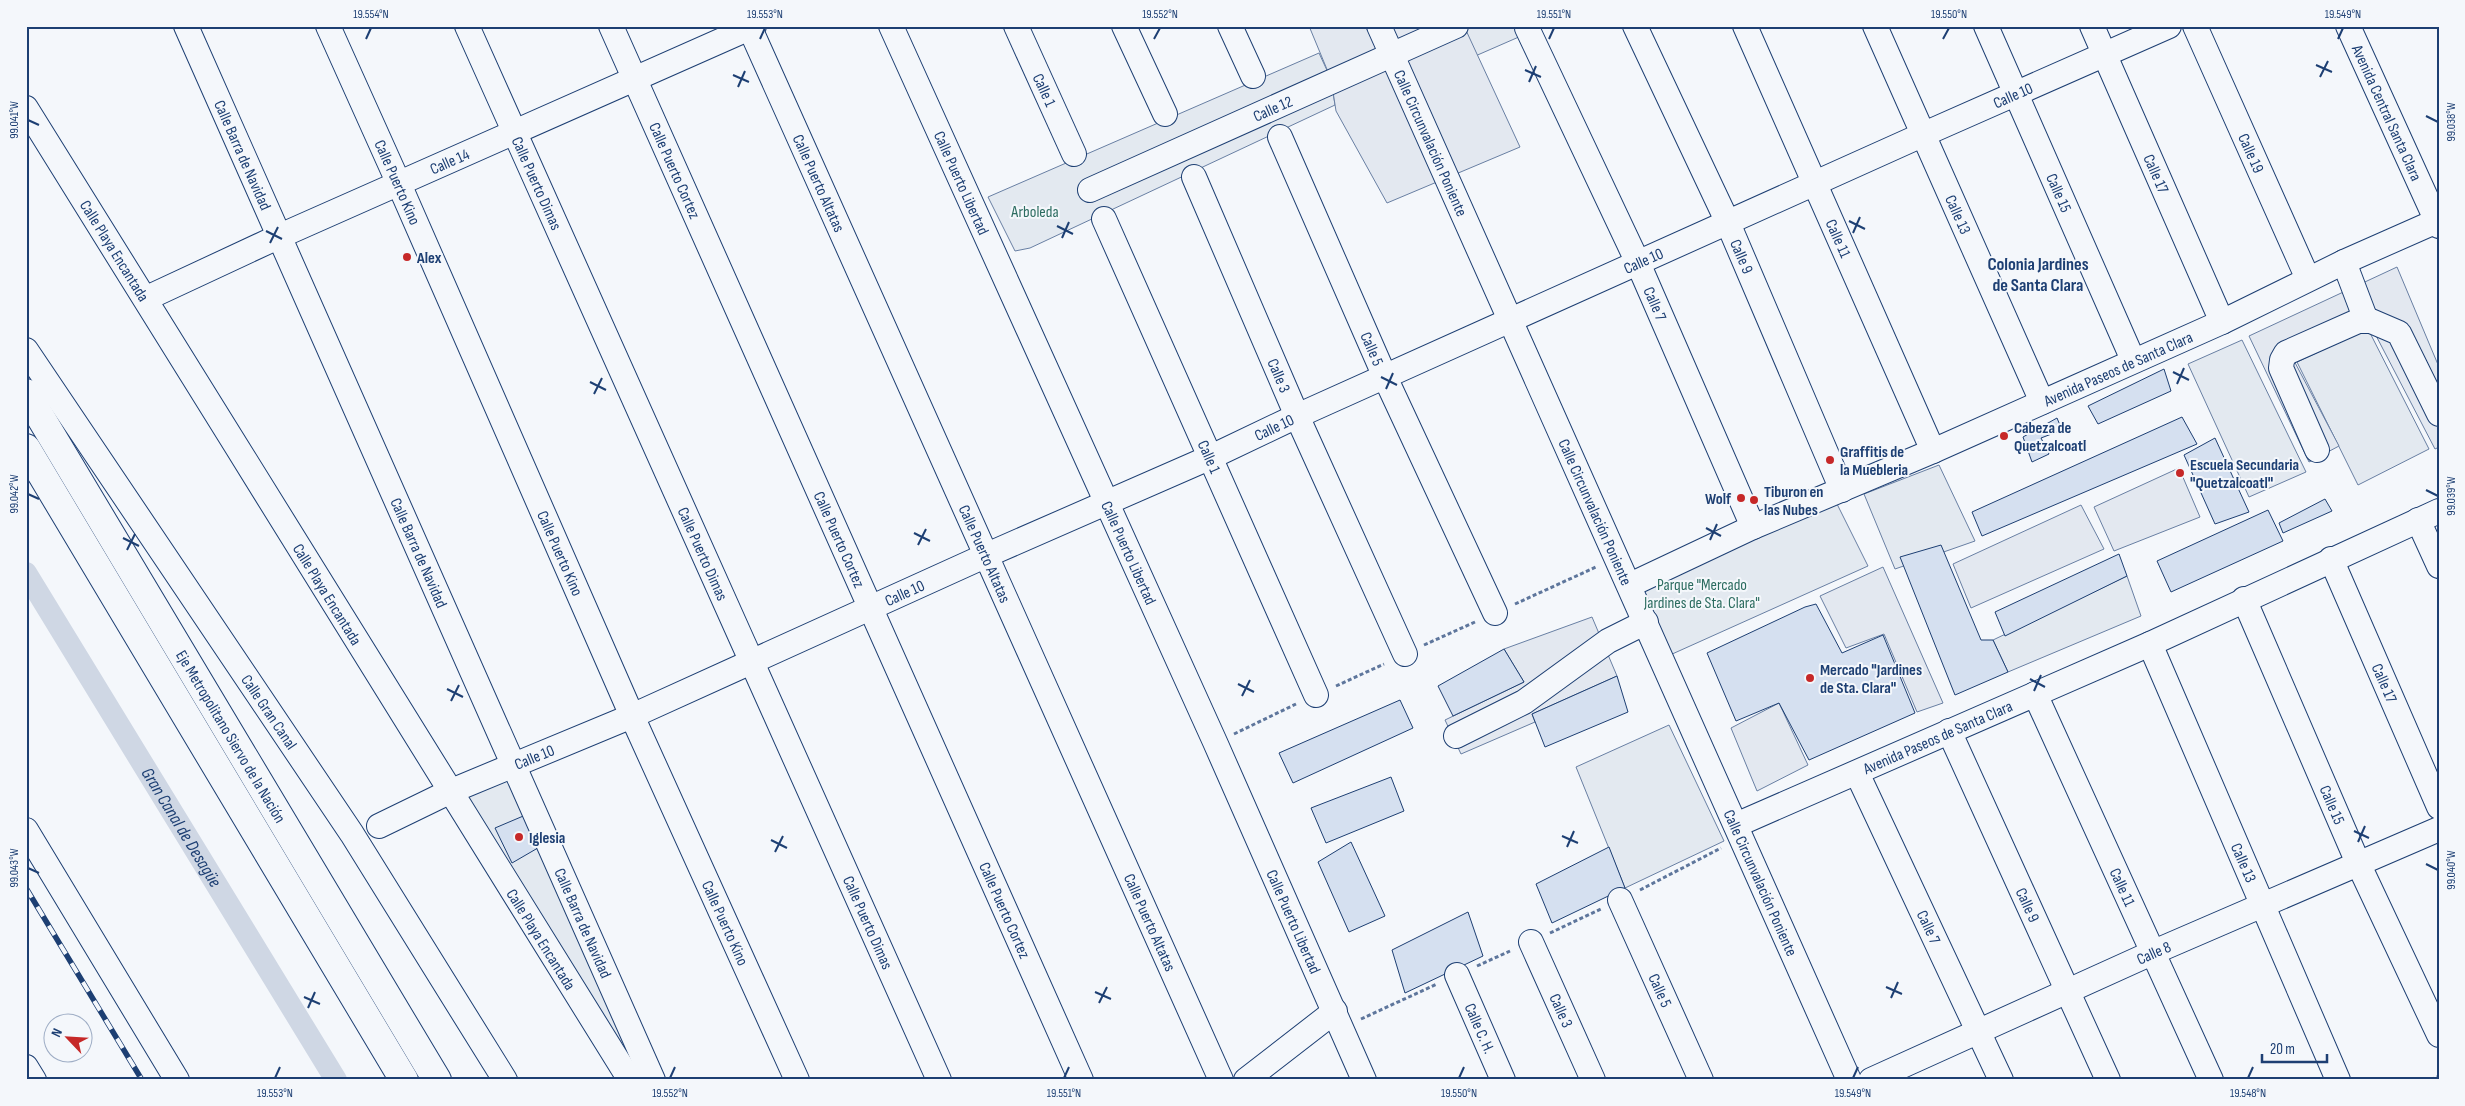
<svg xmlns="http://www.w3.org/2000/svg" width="2465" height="1106" viewBox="0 0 2465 1106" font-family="'Sofia Sans Condensed',sans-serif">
<rect width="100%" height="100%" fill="#f4f7fb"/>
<g fill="#e3e9f0" stroke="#687fa3">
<path d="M1459,26H1544L1473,57Z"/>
<path d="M1319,53L1331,79L1335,105L1030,248L1015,251L988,197Z"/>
<path d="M2368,329L2429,449L2358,485L2297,362Z"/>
<path d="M2242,340L2306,472L2249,497L2188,364Z"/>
<path d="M1939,465L1975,541L1895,569L1864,494Z"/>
<path d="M1830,490L1868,566L1670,655L1634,576Z"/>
<path d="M2127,576L2141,616L2008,672L1993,640Z"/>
<path d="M1669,725L1724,841L1625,888L1576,767Z"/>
<path d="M511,771L641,1060L629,1067L456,793Z"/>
</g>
<g fill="#e3e8f0" stroke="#687fa3">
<path d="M1309,26H1464L1520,147L1387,203L1336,111L1331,79Z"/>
<path d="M2397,267L2439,367V447L2435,449L2371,326L2291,355L2339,446L2309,462L2249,336Z"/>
<path d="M2179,468L2200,517L2114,551L2094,507Z"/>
<path d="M2081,505L2104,549L1971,608L1953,564Z"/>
<path d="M1883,567L1943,703L1917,712L1884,634L1846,648L1820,596Z"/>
<path d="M1592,617L1617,676L1532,714L1535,722L1461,754L1445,720L1524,682L1504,649Z"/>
<path d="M1779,703L1808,765L1757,791L1731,728Z"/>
</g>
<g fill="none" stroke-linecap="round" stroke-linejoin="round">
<path stroke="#cfd7e4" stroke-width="22" id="s1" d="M26,573L336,1080"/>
</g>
<g fill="#d5e0f0" stroke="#1d3f73">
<path d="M2164,369L2171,391L2098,424L2088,406Z"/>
<path d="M2182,417L2197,444L1982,536L1972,512Z"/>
<path d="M2057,418L2062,430L2041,438L2049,454L2032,462L2023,437Z"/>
<path d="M2215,438L2249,512L2215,524L2184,455Z"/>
<path d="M2325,499L2332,511L2283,533L2279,523Z"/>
<path d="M2268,510L2283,541L2171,592L2157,561Z"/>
<path d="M1941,545L1981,640H1993L2008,672L1955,695L1900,557Z"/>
<path d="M2119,554L2127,576L2005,636L1995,612Z"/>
<path d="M1816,604L1842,653L1883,635L1915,713L1809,760L1779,703L1736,721L1707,653L1805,607Z"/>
<path d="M1504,649L1524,682L1453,716L1438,686Z"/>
<path d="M1617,676L1628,712L1545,747L1532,714Z"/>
<path d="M1400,700L1413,728L1293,783L1279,753Z"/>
<path d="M1391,777L1404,811L1326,843L1311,808Z"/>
<path d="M528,814L543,845L512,863L495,828Z"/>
<path d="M1351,842L1385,916L1349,932L1318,862Z"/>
<path d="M1609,847L1625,888L1552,923L1536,884Z"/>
<path d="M1468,912L1483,956L1405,993L1392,950Z"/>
</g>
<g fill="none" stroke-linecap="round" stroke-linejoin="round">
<g stroke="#1d3f73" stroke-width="26">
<g id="minor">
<path id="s2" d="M186,26L653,1080"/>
<path id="s3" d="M328,26L399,184L632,716L797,1080"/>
<path id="s4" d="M467,26L939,1080"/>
<path id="s5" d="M611,26L1081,1080"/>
<path id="s6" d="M749,26L1221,1080"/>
<path id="s7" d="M891,26L1215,742L1364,1080"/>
<path id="s8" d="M1016,26L1074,154"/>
<path d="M1124,26L1165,114"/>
<path d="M1230,26L1253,76"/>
<path id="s9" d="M1379,26L1849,1080"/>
<path id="s10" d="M1635,26L1728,223L1842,490"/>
<path id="s11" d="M1745,26L1933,451"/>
<path id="s12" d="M1875,26L2042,402"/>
<path id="s13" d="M1986,26L2133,360"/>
<path id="s14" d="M2092,26L2222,322"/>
<path id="s15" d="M2195,26L2308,279"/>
<path id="s16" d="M2348,26L2439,226"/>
<path id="s17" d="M1527,28L1638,263L1753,527"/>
<path id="s18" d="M26,108C229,431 426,757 630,1080"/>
<path id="s19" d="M1280,137L1385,377L1495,613"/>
<path id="s20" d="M1194,177L1297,416L1405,654"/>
<path id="s21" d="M1090,190L1456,26"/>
<path id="s22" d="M1104,219L1316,695"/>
<path d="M2344,262L2366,320"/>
<path id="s23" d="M147,298L280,236L754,26"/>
<path id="s24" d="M26,350L352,834L505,1080"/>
<path d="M2317,450L2281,368L2282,360L2286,353L2358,321H2371L2399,333L2439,414"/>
<path d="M2418,520L2439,566"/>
<path id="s25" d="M2331,559L2439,807"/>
<path id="s26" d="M1630,585L1753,527L1933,451L2222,322L2344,262L2439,220"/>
<path id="s27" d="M2244,599L2358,863L2439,1035"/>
<path id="s28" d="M2150,644L2338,1080"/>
<path id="s29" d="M2035,694L2211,1080"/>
<path id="s30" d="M1949,731L2108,1080"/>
<path d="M1456,736L1524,702L1608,641L1646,622"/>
<path id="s31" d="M1857,773L2001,1080"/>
<path id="s32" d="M1736,825L2150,644L2439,511"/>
<path id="s33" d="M379,826L449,792L632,716L987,555L1211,457L1297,416L1922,135L2169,26"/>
<path d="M26,830L177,1080"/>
<path id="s34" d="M1620,900L1701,1080"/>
<path id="s35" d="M1531,942L1593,1080"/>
<path id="s36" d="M1457,975L1503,1080"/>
<path d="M26,1067L34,1080"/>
<path d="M1246,1080L1335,1011"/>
<path id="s37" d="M1871,1080L2154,952L2439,829"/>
</g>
</g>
<g stroke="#1d3f73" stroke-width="30">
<g id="highway">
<path id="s38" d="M26,393L437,1080"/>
<path d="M26,448L404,1080"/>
</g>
</g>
<g stroke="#5e769c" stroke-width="3" stroke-dasharray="4 2.5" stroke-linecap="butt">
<path d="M1515,604L1596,567"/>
<path d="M1424,645L1475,622"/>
<path d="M1336,686L1384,664"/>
<path d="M1234,734L1296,704"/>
<path d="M1640,890L1721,848"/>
<path d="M1550,933L1601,909"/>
<path d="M1477,966L1510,951"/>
<path d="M1361,1019L1437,984"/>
<path d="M2431,1080L2439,1076"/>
</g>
<use href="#minor" stroke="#f4f7fb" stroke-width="24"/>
<use href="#highway" stroke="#f4f7fb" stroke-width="28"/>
<g stroke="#1d3f73" stroke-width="5.5">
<path id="rail" d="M26,888L142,1080"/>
</g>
<use href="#rail" stroke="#f4f7fb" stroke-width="4" stroke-dasharray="11" stroke-linecap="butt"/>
</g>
<path fill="none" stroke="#1d3f73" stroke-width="2" d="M366,39L371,28M760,39L765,28M1154,39L1160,28M1549,39L1554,28M1943,39L1949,28M2338,39L2343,28M2316,65L2332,72M1525,70L1541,77M733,75L749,82M2320,77L2328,61M1529,82L1536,66M738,87L745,71M2426,116L2438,122M28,120L39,125M1849,221L1865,229M1057,226L1073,234M266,231L282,239M1853,233L1860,217M1062,238L1069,222M270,243L278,227M2173,372L2189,380M1381,377L1397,385M590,382L606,390M2177,384L2184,368M1386,389L1393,373M594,394L602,378M2426,490L2438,496M28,494L39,499M1706,528L1721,536M914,533L930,541M123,538L139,546M1710,540L1717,524M918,545L926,529M127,550L135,534M2030,679L2045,687M1238,684L1254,692M447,689L463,697M2034,691L2041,675M1242,696L1250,680M451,701L459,685M2354,831L2369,838M1562,836L1578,843M771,840L787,848M2358,842L2365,826M1567,847L1574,831M775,852L783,836M2426,864L2438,870M28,868L39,873M1886,987L1902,994M1095,992L1111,999M304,997L320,1004M1891,998L1898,982M1099,1003L1107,987M308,1008L315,992M275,1078L280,1067M670,1078L675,1067M1064,1078L1069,1067M1459,1078L1464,1067M1853,1078L1858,1067M2248,1078L2253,1067"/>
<g fill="#c62828" stroke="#f4f7fb" stroke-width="2">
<circle cx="407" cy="257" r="5"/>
<circle cx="2004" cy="436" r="5"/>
<circle cx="1830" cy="460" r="5"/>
<circle cx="2180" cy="473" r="5"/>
<circle cx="1741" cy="498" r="5"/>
<circle cx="1754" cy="500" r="5"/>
<circle cx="1810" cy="678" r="5"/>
<circle cx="519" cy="837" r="5"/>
</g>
<g text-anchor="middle" stroke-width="4" stroke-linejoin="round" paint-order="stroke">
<g font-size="16" fill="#1d3f73" stroke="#f4f7fb">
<text dy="6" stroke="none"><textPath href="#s8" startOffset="70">Calle 1</textPath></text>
<text dy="6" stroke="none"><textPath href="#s33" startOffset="1790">Calle 10</textPath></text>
<text dy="6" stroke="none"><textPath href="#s21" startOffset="200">Calle 12</textPath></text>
<text dy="6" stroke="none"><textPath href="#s16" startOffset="95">Avenida Central Santa Clara</textPath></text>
<text dy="6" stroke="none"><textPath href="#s9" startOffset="128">Calle Circunvalación Poniente</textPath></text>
<text dy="6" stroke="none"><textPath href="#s15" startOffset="139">Calle 19</textPath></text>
<text dy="6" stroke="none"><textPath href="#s2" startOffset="141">Calle Barra de Navidad</textPath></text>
<text dy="6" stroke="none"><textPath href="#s23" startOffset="332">Calle 14</textPath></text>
<text dy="6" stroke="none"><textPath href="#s5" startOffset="158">Calle Puerto Cortez</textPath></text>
<text dy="6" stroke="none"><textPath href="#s14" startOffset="161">Calle 17</textPath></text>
<text dy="6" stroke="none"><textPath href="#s3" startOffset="171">Calle Puerto Kino</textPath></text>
<text dy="6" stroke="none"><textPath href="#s6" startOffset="172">Calle Puerto Altatas</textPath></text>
<text dy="6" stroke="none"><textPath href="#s7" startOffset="172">Calle Puerto Libertad</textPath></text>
<text dy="6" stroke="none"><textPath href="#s4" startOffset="172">Calle Puerto Dimas</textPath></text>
<text dy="6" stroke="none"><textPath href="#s13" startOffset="182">Calle 15</textPath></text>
<text dy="6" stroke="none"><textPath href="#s12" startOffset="206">Calle 13</textPath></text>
<text dy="6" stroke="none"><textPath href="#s11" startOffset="232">Calle 11</textPath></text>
<text dy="6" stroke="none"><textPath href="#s18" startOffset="168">Calle Playa Encantada</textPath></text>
<text dy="6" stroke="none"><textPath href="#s10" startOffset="254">Calle 9</textPath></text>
<text dy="6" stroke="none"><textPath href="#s33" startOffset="1385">Calle 10</textPath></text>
<text dy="6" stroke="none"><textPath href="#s17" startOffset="304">Calle 7</textPath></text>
<text dy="6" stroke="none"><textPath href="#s19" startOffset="231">Calle 5</textPath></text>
<text dy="6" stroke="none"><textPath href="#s26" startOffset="534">Avenida Paseos de Santa Clara</textPath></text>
<text dy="6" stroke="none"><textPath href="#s20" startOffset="216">Calle 3</textPath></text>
<text dy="6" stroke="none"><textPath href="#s33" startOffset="980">Calle 10</textPath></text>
<text dy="6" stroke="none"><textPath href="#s22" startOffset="260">Calle 1</textPath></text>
<text dy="6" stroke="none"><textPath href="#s9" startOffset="532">Calle Circunvalación Poniente</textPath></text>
<text dy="6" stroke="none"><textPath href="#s5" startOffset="562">Calle Puerto Cortez</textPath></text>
<text dy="6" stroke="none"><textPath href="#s2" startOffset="576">Calle Barra de Navidad</textPath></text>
<text dy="6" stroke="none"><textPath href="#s4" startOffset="578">Calle Puerto Dimas</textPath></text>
<text dy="6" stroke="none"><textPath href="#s6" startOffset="578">Calle Puerto Altatas</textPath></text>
<text dy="6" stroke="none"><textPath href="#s7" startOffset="578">Calle Puerto Libertad</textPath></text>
<text dy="6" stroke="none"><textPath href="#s3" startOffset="576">Calle Puerto Kino</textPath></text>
<text dy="6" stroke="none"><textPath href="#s33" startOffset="575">Calle 10</textPath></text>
<text dy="6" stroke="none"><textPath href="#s18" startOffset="572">Calle Playa Encantada</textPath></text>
<text dy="6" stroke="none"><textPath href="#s25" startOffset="135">Calle 17</textPath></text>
<text dy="6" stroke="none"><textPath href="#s24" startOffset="436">Calle Gran Canal</textPath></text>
<text dy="6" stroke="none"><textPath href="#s38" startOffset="400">Eje Metropolitano Siervo de la Nación</textPath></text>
<text dy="6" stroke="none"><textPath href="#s32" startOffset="220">Avenida Paseos de Santa Clara</textPath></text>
<text dy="6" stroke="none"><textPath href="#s33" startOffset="170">Calle 10</textPath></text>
<text dy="6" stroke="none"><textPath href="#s27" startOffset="224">Calle 15</textPath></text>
<text dy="6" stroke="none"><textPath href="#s28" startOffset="238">Calle 13</textPath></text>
<text dy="6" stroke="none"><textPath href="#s9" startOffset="938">Calle Circunvalación Poniente</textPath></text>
<text dy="6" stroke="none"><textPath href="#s29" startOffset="212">Calle 11</textPath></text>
<text dy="6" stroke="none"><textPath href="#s30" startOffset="191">Calle 9</textPath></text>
<text dy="6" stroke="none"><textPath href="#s5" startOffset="968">Calle Puerto Cortez</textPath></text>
<text dy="6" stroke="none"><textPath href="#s4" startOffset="982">Calle Puerto Dimas</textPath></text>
<text dy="6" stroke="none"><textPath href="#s6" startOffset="982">Calle Puerto Altatas</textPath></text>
<text dy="6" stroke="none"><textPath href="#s7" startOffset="982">Calle Puerto Libertad</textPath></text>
<text dy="6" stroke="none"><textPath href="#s2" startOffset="981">Calle Barra de Navidad</textPath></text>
<text dy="6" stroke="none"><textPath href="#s3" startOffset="981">Calle Puerto Kino</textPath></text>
<text dy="6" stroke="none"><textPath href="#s31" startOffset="170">Calle 7</textPath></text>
<text dy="6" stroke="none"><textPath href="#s18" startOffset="978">Calle Playa Encantada</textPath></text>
<text dy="6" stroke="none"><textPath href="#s37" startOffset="310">Calle 8</textPath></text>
<text dy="6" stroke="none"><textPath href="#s34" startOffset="99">Calle 5</textPath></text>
<text dy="6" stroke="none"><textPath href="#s35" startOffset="75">Calle 3</textPath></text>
<text dy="6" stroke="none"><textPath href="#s36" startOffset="58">Calle C. H.</textPath></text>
</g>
<g font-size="16" fill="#2c6c60" stroke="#f4f7fb">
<text x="1035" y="217">Arboleda</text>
<text x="1702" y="590">Parque "Mercado<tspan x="1702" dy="18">Jardines de Sta. Clara"</tspan></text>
</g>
<g font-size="16" font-weight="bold" fill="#1d3f73" stroke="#f4f7fb" text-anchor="start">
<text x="417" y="263">Alex</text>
<text x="2014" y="433">Cabeza de<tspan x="2014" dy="18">Quetzalcoatl</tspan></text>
<text x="1840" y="457">Graffitis de<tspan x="1840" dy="18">la Muebleria</tspan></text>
<text x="2190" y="470">Escuela Secundaria<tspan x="2190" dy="18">"Quetzalcoatl"</tspan></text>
<text x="1764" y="497">Tiburon en<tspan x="1764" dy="18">las Nubes</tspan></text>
<text x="1731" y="504" text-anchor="end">Wolf</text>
<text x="1820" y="675">Mercado "Jardines<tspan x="1820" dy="18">de Sta. Clara"</tspan></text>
<text x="529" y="843">Iglesia</text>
</g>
<g font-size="18" font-weight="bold" fill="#1d3f73" stroke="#f4f7fb">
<text x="2038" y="270">Colonia Jardines<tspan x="2038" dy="21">de Santa Clara</tspan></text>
</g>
<g font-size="18" font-style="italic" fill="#1d3f73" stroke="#f4f7fb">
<text dy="6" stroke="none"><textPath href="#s1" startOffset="298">Gran Canal de Desagüe</textPath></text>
</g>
</g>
<rect width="2465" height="1106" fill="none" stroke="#f4f7fb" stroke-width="55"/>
<g transform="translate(68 1038) rotate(295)"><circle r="24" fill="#f4f7fb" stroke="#9eadc5"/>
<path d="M0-4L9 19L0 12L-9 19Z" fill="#c62828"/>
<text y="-8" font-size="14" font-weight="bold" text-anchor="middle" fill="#1d3f73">N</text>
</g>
<path d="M2262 1054v8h65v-8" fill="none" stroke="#1d3f73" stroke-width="2.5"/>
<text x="2270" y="1054" font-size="15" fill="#1d3f73" stroke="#f4f7fb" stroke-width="4" paint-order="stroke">20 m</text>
<rect x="28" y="28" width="2410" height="1050" fill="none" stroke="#1d3f73" stroke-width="2"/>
<g font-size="12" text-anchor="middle" fill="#1d3f73">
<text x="371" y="18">19.554°N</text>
<text x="765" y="18">19.553°N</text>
<text x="1160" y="18">19.552°N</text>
<text x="1554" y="18">19.551°N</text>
<text x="1949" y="18">19.550°N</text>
<text x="2343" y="18">19.549°N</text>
<text transform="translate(14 120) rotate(-90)" y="4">99.041°W</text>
<text transform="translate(2451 122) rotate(-90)" y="4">99.038°W</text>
<text transform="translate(14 494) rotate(-90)" y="4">99.042°W</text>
<text transform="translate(2451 496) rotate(-90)" y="4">99.039°W</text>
<text transform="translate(14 868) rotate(-90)" y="4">99.043°W</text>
<text transform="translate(2451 870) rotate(-90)" y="4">99.040°W</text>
<text x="275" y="1097">19.553°N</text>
<text x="670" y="1097">19.552°N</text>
<text x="1064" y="1097">19.551°N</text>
<text x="1459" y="1097">19.550°N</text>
<text x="1853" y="1097">19.549°N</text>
<text x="2248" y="1097">19.548°N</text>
</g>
</svg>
